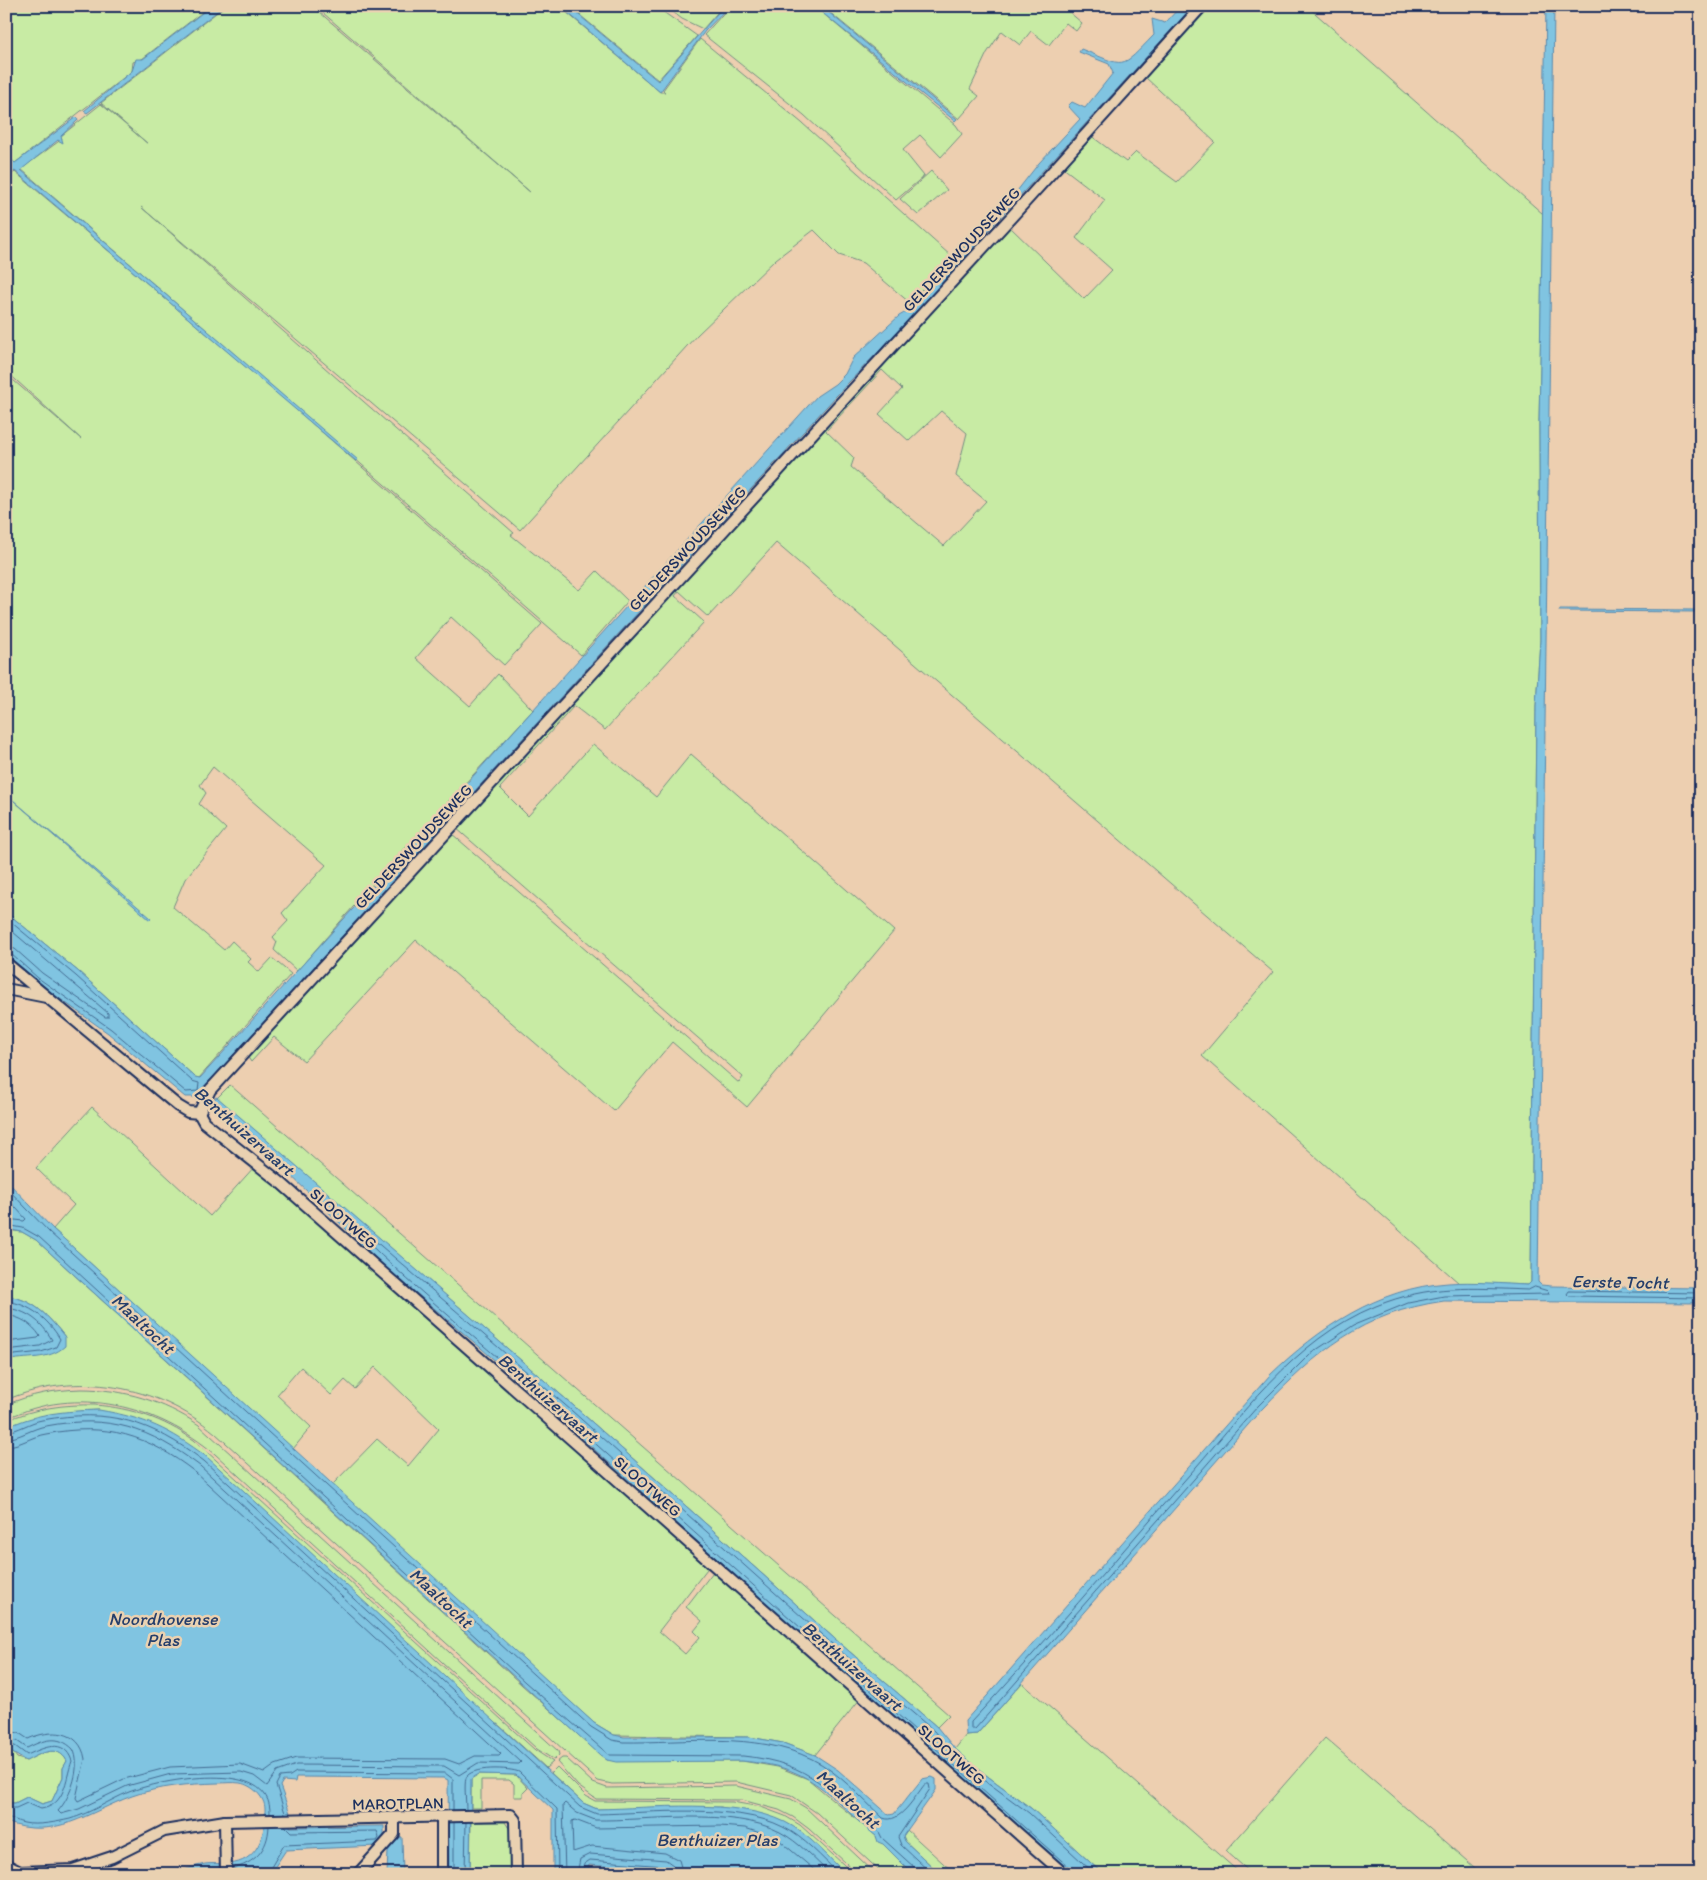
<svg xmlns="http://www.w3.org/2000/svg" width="1707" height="1880" viewBox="0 0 1707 1880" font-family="Itim,sans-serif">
<rect width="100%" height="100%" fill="#edcfb0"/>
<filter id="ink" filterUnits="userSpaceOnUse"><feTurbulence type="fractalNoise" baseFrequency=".02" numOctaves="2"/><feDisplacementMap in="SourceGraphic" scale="10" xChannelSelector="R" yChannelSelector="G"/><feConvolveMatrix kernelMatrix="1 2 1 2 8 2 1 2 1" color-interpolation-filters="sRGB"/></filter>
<g filter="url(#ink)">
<g fill="#c8eba4" stroke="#728d81" fill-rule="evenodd">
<path d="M6,6H210L142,59L133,62L132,71L15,163L6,154Z"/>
<path d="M225,6H312L530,192L315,6H559L660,92H665L663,90L700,39L802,123L951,256L910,303L863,263L839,255L814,230L776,259L697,335L520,530L141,207L514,533L511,535L579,590L597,571L628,601L581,655L21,169L62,139L61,136L101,104L148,144L101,103Z"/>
<path d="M569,6H655L697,36L658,80Z"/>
<path d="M665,6H723L703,29L682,19Z"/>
<path d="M730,6H814L956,125L962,134L941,157L920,135L903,150L924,176L896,200L804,115L704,35Z"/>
<path d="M822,6H1062L1082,23L1076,31L1066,23L1049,45L1031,31L1020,45L1002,31L987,53L970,89L979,96L959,119Z"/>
<path d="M1210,6H1307L1543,214L1539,424L1540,640L1536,706L1531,1282L1528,1285L1459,1283L1202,1056L1273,972L776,543L708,617L679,591L675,596L704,622L605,730L574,706L500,788L528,816L593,744L656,797L691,754L894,931L747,1107L672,1042L614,1111L416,940L304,1061L274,1037L251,1062L247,1056L451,833L739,1083L743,1077L456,828L1009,226L1084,299L1112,270L1076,238L1105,200L1062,167L1090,135L1126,162L1136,152L1177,182L1215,142L1145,77ZM882,370L902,389L879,414L909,441L941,411L967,433L956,476L986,501L944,546L851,467L854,458L826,431Z"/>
<path d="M931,171L947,190L918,215L900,199Z"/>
<path d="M15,172L277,393L542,624L504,665L451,617L416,658L470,706L498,674L533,710L389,866L297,971L274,950L277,942L273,937L288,921L282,913L326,865L213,767L200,785L206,793L199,804L226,829L185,879L173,907L224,950L232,941L251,959L248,962L259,972L272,958L291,974L199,1078L195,1077L79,972L6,912V374L81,439L6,371V178Z"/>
<path d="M230,1085L949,1715L937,1727L835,1639L575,1407L217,1098Z"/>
<path d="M92,1107L210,1216L255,1166L708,1564L707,1569L659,1631L685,1654L700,1637L694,1631L702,1621L686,1607L713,1572L717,1571L860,1699L815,1755L783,1743L749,1737L614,1735L594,1723L563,1696L332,1485L377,1439L408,1466L439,1429L375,1367L355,1389L345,1380L331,1395L301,1367L277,1395L311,1427L293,1449L53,1229L74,1205L36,1168Z"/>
<path d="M6,1230L22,1232L36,1240L522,1685L607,1760L742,1761L778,1767L808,1779L876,1836L913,1874H883L817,1813L791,1795L736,1782L612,1784L598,1781L215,1433C157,1385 77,1370 6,1400V1361L65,1337C48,1316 34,1299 6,1296Z"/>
<path d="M81,1389C124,1389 163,1401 199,1425L558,1751L559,1755L554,1760L537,1749L215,1454C158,1406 77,1384 6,1419V1405C31,1394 54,1390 81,1389Z"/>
<path d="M95,1405C132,1408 163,1419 194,1440L535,1750L553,1762L546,1768L501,1727L99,1410C62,1412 40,1414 6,1428V1421C34,1408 65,1404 95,1405Z"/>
<path d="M1022,1683L1241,1874H1103L1032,1809L982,1772L955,1749L966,1735L977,1734Z"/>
<path d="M1325,1738L1482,1874H1252L1226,1851Z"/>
<path d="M6,1749L12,1751L17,1758L26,1761C40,1754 57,1743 67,1761L63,1768V1777L52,1801L42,1804L27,1797L15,1803H6Z"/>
<path d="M562,1758H566L593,1783L607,1788L736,1786L791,1799L806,1808L876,1874H858L809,1829L793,1817L779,1810L742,1800L596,1799L578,1786L557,1762Z"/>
<path d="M557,1767L586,1796L595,1801L732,1802L761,1807L785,1816L800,1825L854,1874H846L814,1844L721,1807L597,1809L583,1803L551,1773Z"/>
<path d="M479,1774L516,1775L528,1788L523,1793V1797H514V1784L509,1780H481V1808H471V1778Z"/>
<path d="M471,1822H505L510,1830L511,1874H470Z"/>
<path d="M907,1830L955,1874H940L905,1841L903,1836Z"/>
</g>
<g fill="#80c4e1" stroke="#5888ad">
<path d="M211,6H224L87,113L84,111L132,71L136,59H143Z"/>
<path d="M560,6H568L658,81L724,6H729L705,31L660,92Z"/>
<path d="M814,6H821L957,119L955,121Z"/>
<path d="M1181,6H1193L996,222L912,317L848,383L204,1087L203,1094L213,1099L217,1097L575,1407L835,1639L937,1727L955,1749L982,1772L1032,1809L1103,1874H1069L481,1348L382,1264L279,1164L212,1108C208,1096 196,1097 185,1097L108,1033L35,981L6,956V912L79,972L195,1077L200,1078L817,396L835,384L845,374L853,358L899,316L906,312L927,285L1017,191L1039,163L1080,119L1068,106L1072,102L1085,108L1113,73L1109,64L1079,52L1081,49C1127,67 1119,71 1154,35L1152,19L1165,23Z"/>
<path d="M1546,6H1554L1538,1282L1541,1285L1551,1286L1701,1288V1303L1444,1301C1361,1313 1318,1351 1262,1409L977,1734L966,1735L965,1721L1270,1375C1319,1328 1378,1288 1448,1283C1474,1281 1502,1284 1528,1285L1531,1282L1536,706L1540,640L1539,424Z"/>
<path d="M76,117L78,120L61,136L63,143L58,140L21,170L358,460L356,461L15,171L6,176V170L11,166L6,154L15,163Z"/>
<path d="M1560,609L1701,610V612L1559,611Z"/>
<path d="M6,794L151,918L150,920Z"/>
<path d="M6,1180L53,1229L594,1723L614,1735L624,1737H749L783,1743L815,1755L838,1770L889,1815L894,1814L922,1779L932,1777L936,1779V1790L903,1836L905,1841L940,1874H913L883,1844L878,1842L876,1836C850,1816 827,1786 796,1773C779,1765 760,1763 742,1761L616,1762L607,1760L600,1755L36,1240L22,1232L6,1229Z"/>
<path d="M6,1296C34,1299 48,1316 65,1337V1346C49,1361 26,1356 6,1361Z"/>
<path d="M99,1410C146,1418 169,1429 207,1457L583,1803L597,1809C652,1808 736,1798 785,1822C808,1833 828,1857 846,1874H692L589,1865L588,1874H553V1810L516,1775L479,1774L471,1779L470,1874H449L448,1780L444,1778L296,1777L295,1782L283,1781L280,1786L290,1813V1827L384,1826V1837H402L403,1874H387L388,1851L377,1846L286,1850L270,1874H172C183,1871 194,1866 205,1864C213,1863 221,1864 228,1864C258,1862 266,1835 265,1809C265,1797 252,1785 240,1783C233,1782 225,1783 218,1783C188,1784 160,1786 132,1796C88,1812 55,1841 6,1822V1803H15L27,1797L42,1804L52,1801L63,1777V1768L67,1761C57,1743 40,1754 26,1761L6,1749V1428C35,1413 66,1411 99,1410Z"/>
</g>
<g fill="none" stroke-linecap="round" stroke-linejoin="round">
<g stroke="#436b92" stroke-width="1">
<path d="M6,918L76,976L192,1081L199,1083L198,1091L186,1092L111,1029L38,978L11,954L6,953"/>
<path d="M6,926L108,1013V1017H105L42,973L15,949L6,947"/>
<path d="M6,1187L49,1232L591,1727L612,1740L623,1742C685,1743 755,1731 812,1759C839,1772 861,1798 883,1818C900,1825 915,1796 925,1784H929L930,1789L898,1837L901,1845L932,1874"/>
<path d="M6,1197L26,1219L24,1221L6,1219"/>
<path d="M6,1225L23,1228L39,1237L525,1682L609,1755L743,1756C814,1763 827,1792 879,1832L882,1838L915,1868L916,1874"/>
<path d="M1535,1287L1548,1291L1549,1294L1444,1296L1408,1303L1354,1325L1310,1354L1258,1406L975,1729H971V1722C1044,1644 1113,1562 1183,1482C1241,1417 1293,1340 1376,1306C1430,1284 1472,1288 1528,1290Z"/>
<path d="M1701,1293L1569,1291L1567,1294L1569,1296L1701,1298"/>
<path d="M6,1301C30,1304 48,1319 60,1339L56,1347L41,1352L6,1356"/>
<path d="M6,1308C27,1310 42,1322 52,1340L40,1346L6,1350"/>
<path d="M6,1315C21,1317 32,1324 40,1336L38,1338L6,1342"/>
<path d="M6,1432C18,1431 30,1422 42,1420C110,1408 150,1421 204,1461L580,1807L597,1814C650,1813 737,1803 783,1827C804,1837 822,1858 839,1874"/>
<path d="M6,1439C19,1438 33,1428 46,1426C110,1414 149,1428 200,1466L521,1762L519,1764L478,1763L459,1775L444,1766L296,1765L277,1772L267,1786L254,1776L241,1772L171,1774L127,1786L79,1809L61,1814L58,1811C71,1797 82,1765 73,1749C58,1734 43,1740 27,1748L17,1741L6,1739"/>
<path d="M6,1446C20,1446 32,1436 46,1434C107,1422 147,1435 195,1472L501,1754L499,1756H475L459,1764L445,1759L296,1758L275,1765L264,1773L240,1764L170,1767L124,1779L78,1801L76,1798L85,1759C80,1729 50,1729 28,1739L19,1733L6,1731"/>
<path d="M6,1745L15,1746L27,1755C43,1748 64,1737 72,1761C65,1780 66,1805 41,1809L27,1803L16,1808H6"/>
<path d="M466,1810C466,1800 464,1786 466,1778C470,1766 510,1768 519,1772L557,1809L558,1874"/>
<path d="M285,1813L276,1785L280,1777L290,1776L296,1772L445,1773L453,1779V1810"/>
<path d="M6,1817C13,1818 18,1822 24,1823C37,1826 57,1822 70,1819C91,1813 109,1800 129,1792C160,1780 273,1757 270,1814"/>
<path d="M454,1822V1874"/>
<path d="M232,1869C255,1863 268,1850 269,1826"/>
<path d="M267,1874L284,1845L377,1841L379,1838L377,1831L291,1832L285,1826"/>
<path d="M465,1874L466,1822"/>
<path d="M565,1874L563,1805L565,1803L577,1813L595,1820C650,1821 732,1807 780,1832C799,1842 815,1860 830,1874"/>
<path d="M577,1874L580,1859L590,1854L666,1860L673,1865L675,1874"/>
<path d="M583,1874L584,1864L590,1860L664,1866L668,1869L669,1874"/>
<path d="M683,1874L679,1860L665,1853L592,1846L573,1852L572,1821L575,1820L596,1828L720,1826L745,1828L778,1839L819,1874"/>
<path d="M1072,1874L1070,1868C902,1719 735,1569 568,1419C498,1356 423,1297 356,1231V1228L359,1227L572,1411L831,1643L934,1731L952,1753L979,1776L1029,1813L1095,1874"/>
</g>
<g stroke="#1b2f5e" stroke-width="14">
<g id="minor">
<path d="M6,963L178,1106L188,1112L199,1113"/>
<path d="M6,989L46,997"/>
<path d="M199,1113L210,1090L1015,213L1202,6"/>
<path d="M199,1113L204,1122L281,1183L1064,1874"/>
<path d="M442,1817V1874"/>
<path d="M225,1821L226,1874"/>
<path d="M6,1865L20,1872L73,1870L112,1857L164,1831L225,1821L511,1815L515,1820L516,1874"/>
<path d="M358,1874L394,1834V1818"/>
</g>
</g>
<use href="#minor" stroke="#e9d1b1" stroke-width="10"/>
</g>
</g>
<g text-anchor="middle" stroke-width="5" stroke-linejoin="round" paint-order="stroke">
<g font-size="16" fill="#1b2f5e" stroke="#e9d1b1">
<text transform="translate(961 249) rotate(-47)" y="6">GELDERSWOUDSEWEG</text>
<text transform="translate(687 548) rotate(-47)" y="6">GELDERSWOUDSEWEG</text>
<text transform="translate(413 846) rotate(-47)" y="6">GELDERSWOUDSEWEG</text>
<text transform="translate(344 1218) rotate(41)" y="6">SLOOTWEG</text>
<text transform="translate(648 1486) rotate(41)" y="6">SLOOTWEG</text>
<text transform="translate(952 1754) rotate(41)" y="6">SLOOTWEG</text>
<text transform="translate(398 1803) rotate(-1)" y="6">MAROTPLAN</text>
</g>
<g font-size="18" font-style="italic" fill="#253e6b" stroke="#e9d1b1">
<text transform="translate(244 1131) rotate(41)" y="6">Benthuizervaart</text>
<text transform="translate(1620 1282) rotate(1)" y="6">Eerste Tocht</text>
<text transform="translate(143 1324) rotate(43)" y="6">Maaltocht</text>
<text transform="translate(548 1398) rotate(41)" y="6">Benthuizervaart</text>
<text transform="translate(441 1598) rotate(43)" y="6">Maaltocht</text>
<text x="163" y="1625">Noordhovense<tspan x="163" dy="21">Plas</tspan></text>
<text transform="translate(852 1666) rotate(41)" y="6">Benthuizervaart</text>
<text transform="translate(848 1799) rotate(42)" y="6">Maaltocht</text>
<text x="717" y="1846">Benthuizer Plas</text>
</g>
</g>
<rect width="1707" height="1880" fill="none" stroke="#e9d1b1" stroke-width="25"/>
<rect x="12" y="12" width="1682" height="1855" fill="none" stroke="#1b2f5e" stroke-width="2" filter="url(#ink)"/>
</svg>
